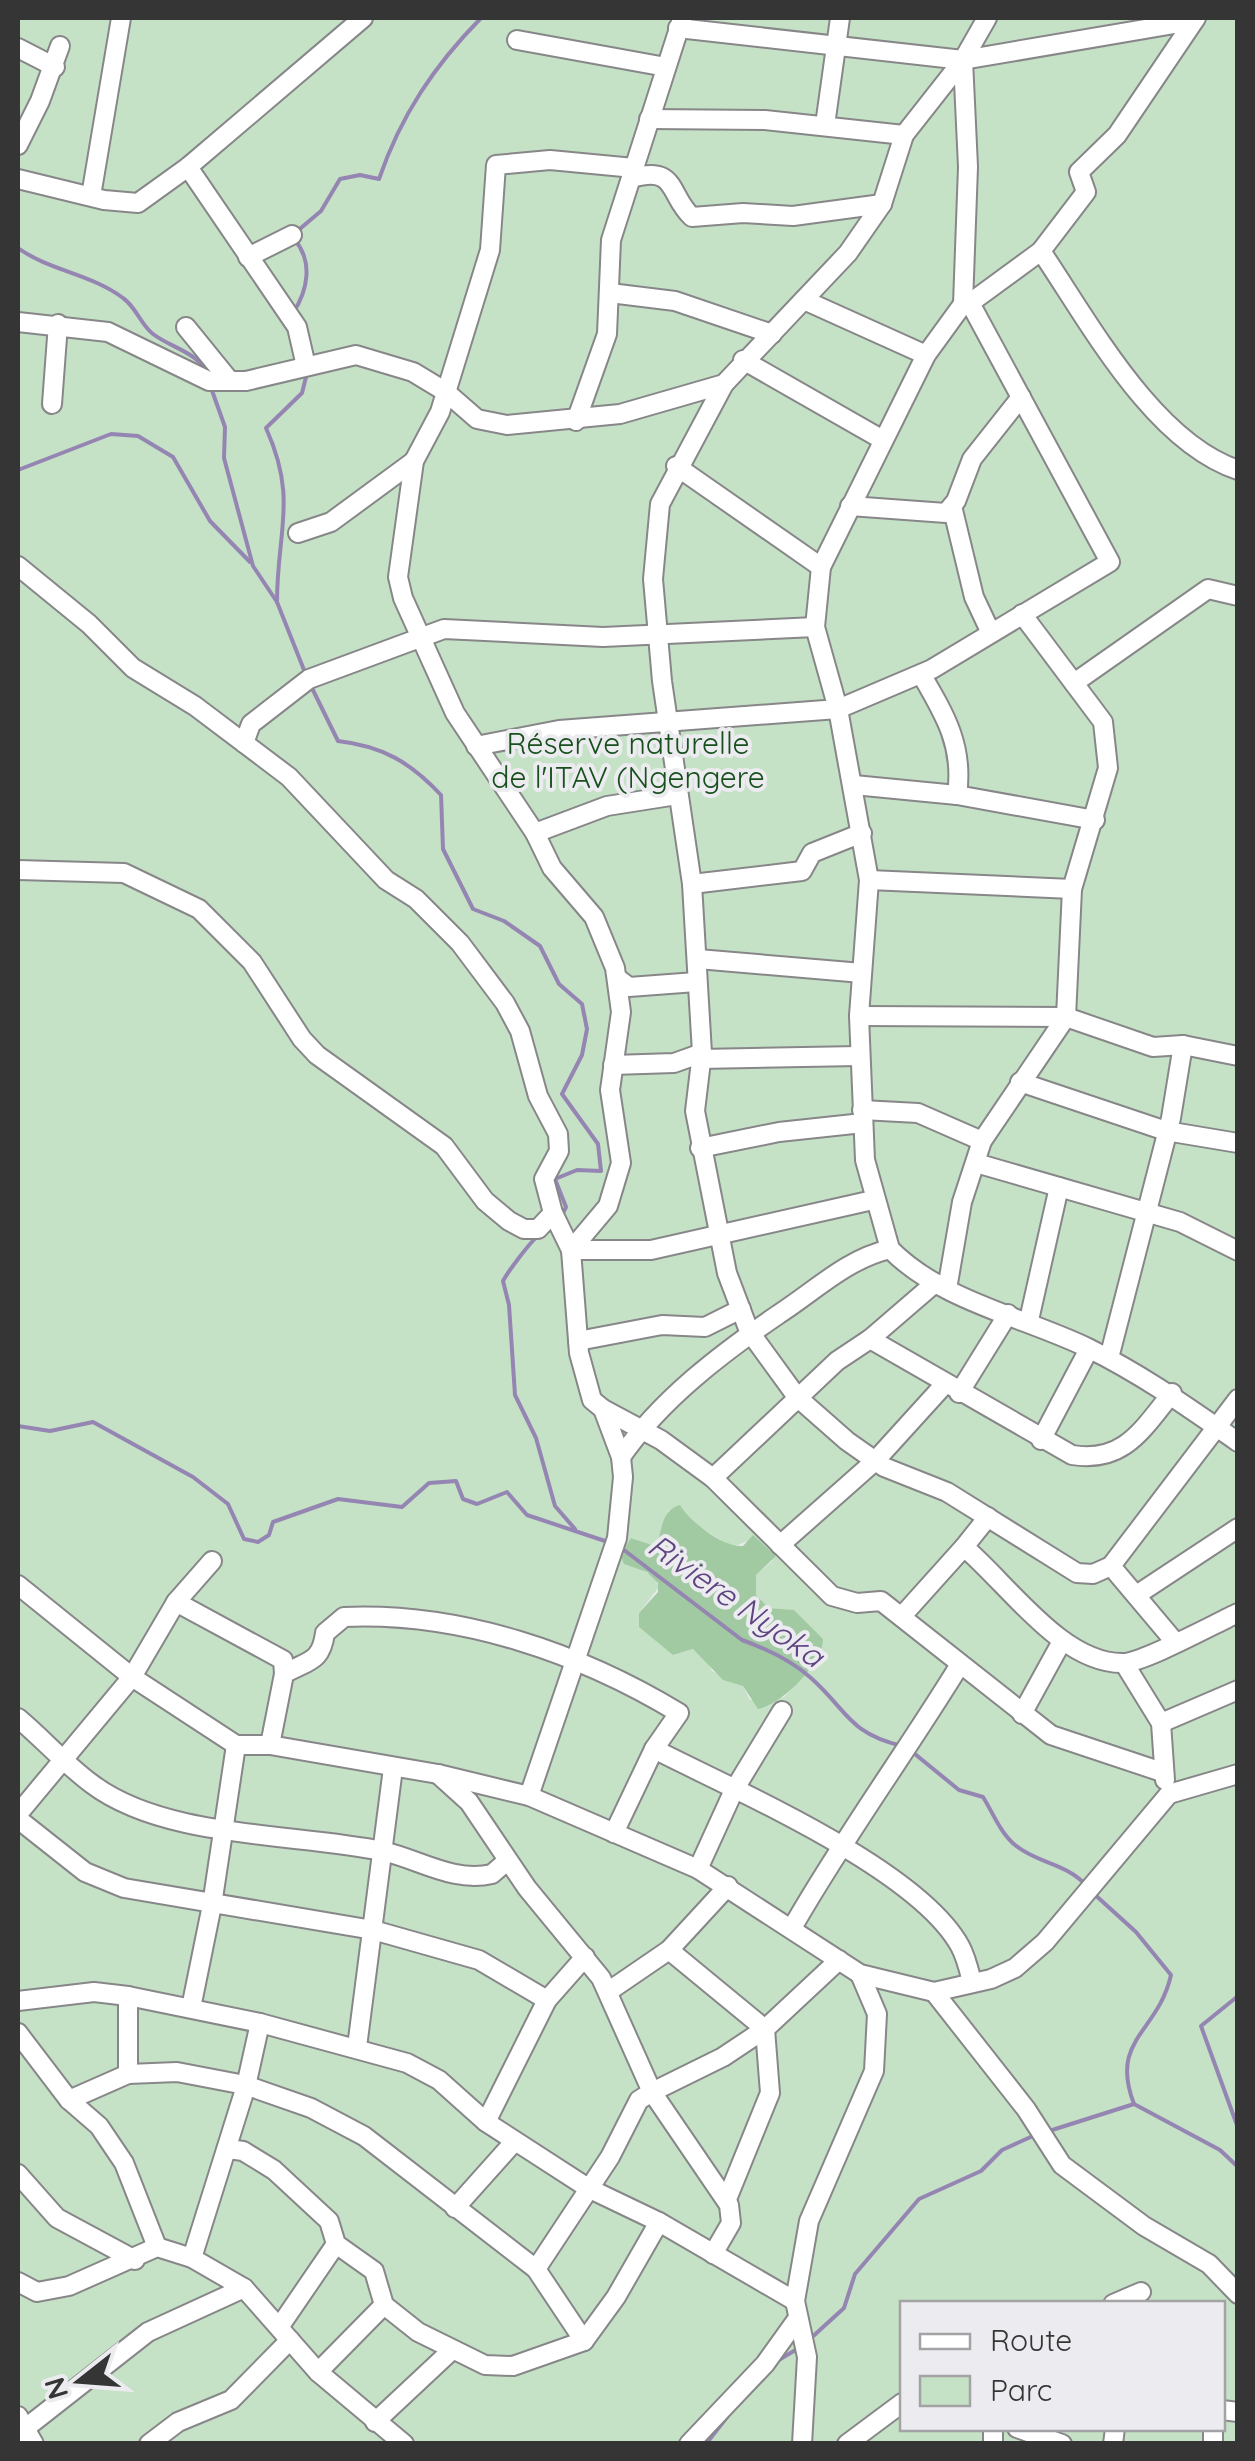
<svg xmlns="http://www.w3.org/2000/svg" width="1255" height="2461" viewBox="0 0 1255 2461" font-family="Quicksand,sans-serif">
<rect width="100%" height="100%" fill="#ecebef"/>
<path fill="#c6e2c6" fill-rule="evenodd" d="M18,18H1237V2443H18ZM669,1510L733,1547L750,1540L773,1560L756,1575V1595L769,1608L791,1610L810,1670L784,1697L750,1700L743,1686L712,1671L707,1659L693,1649L673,1655L639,1613L659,1587L654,1576L638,1568L631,1538L651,1545L659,1538ZM902,2304H1222V2428H902Z"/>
<path fill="#a2caa2" d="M680,1505C690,1522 724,1548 743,1546L753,1535L776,1556L756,1575V1595L769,1608L794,1610L823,1639C823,1664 781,1705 758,1709L743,1686L723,1680L693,1649L673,1655L639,1627V1613L658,1592V1583L647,1572L624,1564L620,1555L631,1538L652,1545L659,1538C662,1525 664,1509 680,1505Z"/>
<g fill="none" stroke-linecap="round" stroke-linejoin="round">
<g stroke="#9585b3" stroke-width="4">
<path d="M295,233L321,211L340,179L360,175L379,179C401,115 434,66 481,18"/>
<path d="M18,248C50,271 91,274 123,298C136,307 141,325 153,334C171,348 201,353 208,376"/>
<path d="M293,313C308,290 313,262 295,240"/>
<path d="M210,385L225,427L224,458L253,566L277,602L306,675"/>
<path d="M18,470L111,434L138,436L173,457L210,521L250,562"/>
<path d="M277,602C277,530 298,499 266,428L302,393L307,373"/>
<path d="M310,684L338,741C383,746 411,763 441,795L443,849L473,909L504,921L540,946L559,984L582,1004L587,1029L582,1055L562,1094L598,1144L601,1171L577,1170L555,1179L566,1207L561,1217"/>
<path d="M538,1236C530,1242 507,1273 503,1281L509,1305L515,1395L536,1438L555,1506L575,1529"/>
<path d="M18,1426L50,1431L93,1422L193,1477L228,1504L244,1539L258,1542L269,1535L273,1522L338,1499L402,1507L429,1483L456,1481L463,1499L477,1504L507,1492L527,1515L611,1543"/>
<path d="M620,1547L742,1640C767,1649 791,1660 811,1678C848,1711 848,1733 902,1746"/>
<path d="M910,1750L959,1790L983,1797C993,1813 1001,1834 1015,1845C1038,1864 1064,1862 1087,1886"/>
<path d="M1093,1893L1136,1932L1171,1975C1158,2033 1109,2039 1134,2104L1220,2150L1238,2167"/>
<path d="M1238,1996L1201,2026L1238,2128"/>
<path d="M1049,2131L1134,2104"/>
<path d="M810,2339L844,2308L855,2274L919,2199L981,2171L1002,2150L1035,2135"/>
<path d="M777,2361L799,2348"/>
<path d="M706,2444L731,2412"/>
</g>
<g stroke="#878689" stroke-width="22">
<g id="minor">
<path d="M678,28L963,60L1192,21"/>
<path d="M517,40L666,67"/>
<path d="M18,48L55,67"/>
<path d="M963,60L968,167L963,304L926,355L821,567L815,627L838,709L869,880L859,1016L865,1160L890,1249C941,1301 1024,1317 1088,1348C1143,1375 1189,1408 1238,1442"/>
<path d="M649,119L765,120L904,135"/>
<path d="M825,125L840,18"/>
<path d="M18,145L40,101L60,46"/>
<path d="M188,167L297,327L306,366"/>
<path d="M632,178C678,165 668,195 692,217L743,213L793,216L882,204"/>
<path d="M18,179L104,200L138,203L188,167L363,18"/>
<path d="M91,196L121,18"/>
<path d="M1041,251C1089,322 1153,442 1238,470"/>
<path d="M248,257L292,235"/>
<path d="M610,293L675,301L772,334"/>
<path d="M804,300L926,355"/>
<path d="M963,304L970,303L1041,251L1086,192L1079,172L1117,135L1196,18"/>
<path d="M18,322L108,332L209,381H246L356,355L413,372L446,392L477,419L507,425L620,414L724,384L848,253L882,204L904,135L963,60L987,18"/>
<path d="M186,327L229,380"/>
<path d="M743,360L883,440"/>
<path d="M724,384L660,504L653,579L662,681L692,884L702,1053L695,1111L727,1273L749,1331L797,1397L847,1441L884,1467L947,1492L1077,1573L1093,1574L1111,1566L1238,1399"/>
<path d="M52,404L58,324"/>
<path d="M576,421L607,334L611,240L682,19"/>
<path d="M676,466L821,567"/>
<path d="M850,506L946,513L956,501L972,459L1021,397"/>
<path d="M952,506L974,597L990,631"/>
<path d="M298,533L331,522L414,461"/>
<path d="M18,566L89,624L133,668L195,706L289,777L386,880L416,899L460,943L505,1003L520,1031L538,1096L558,1134L559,1151L544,1179L553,1213L571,1250L579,1353L592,1400L603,1409L621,1457L623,1477L617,1538L529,1796"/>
<path d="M921,674C945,715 964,746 957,795"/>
<path d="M1074,683L1208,589L1238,596"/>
<path d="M244,743L251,724L309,679L444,629L603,637L815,627"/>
<path d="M476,746L559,730L838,709L932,669L1110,562L970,303"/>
<path d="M854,785L957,795L1095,820"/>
<path d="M535,833L607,806L677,795"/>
<path d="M18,870L124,873L199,909L252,962L302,1039L317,1055L444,1146L485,1201L509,1221L524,1229H538L553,1213"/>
<path d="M869,880L1072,889"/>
<path d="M692,884L802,871L812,853L862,833"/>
<path d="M698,959L862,973"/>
<path d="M617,978L629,987L696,982"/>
<path d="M859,1016L1066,1017L1153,1047L1183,1045L1238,1056"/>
<path d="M700,1059L859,1056"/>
<path d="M613,1065L674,1063L702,1053"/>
<path d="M1020,1082L1166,1131L1238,1143"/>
<path d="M862,1110L918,1113L982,1141"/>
<path d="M700,1148L779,1132L863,1123"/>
<path d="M976,1163L1180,1222L1238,1251"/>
<path d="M571,1250L608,1206L621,1163L610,1090L621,1012L615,968L594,917L552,868L535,833L455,713L403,598L398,577L414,461L440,412L490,250L496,165L550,160L634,168"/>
<path d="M571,1250H651L873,1200"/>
<path d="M947,1289L962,1202L982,1141L1066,1017L1072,889L1108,768L1103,722L1022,614"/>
<path d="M1029,1320L1059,1187"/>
<path d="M870,1339L1072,1455C1124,1463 1142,1430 1172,1393"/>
<path d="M578,1341L662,1325L705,1327L741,1309"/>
<path d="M1109,1358L1171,1118L1183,1045"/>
<path d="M959,1393L1008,1314"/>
<path d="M603,1409L661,1440L713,1478L832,1596L857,1603L881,1601L1051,1735L1162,1772"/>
<path d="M1041,1440L1089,1349"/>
<path d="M621,1457C661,1399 722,1353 779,1314C816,1290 847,1259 890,1249"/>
<path d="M713,1478L837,1361L870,1339L935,1283"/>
<path d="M780,1545L875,1461L944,1385"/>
<path d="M964,1547L988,1517"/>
<path d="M1111,1566L1175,1642"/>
<path d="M18,1585L132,1677L236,1745H270L438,1774L529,1796L698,1869L860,1974L934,1992L1026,2109L1062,2165L1144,2226L1209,2264L1238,2294"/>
<path d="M1138,1594L1238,1528"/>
<path d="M176,1602L283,1660L284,1674"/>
<path d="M902,1616L964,1547C1008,1584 1062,1664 1123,1663C1143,1663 1216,1623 1238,1613"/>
<path d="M1124,1663L1161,1723L1165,1780"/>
<path d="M1022,1714L1061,1643"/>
<path d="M18,1718C43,1739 66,1765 92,1784C165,1839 296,1833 382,1851C419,1859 453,1883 492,1874L507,1861"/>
<path d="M1161,1723L1238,1690"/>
<path d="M270,1745L284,1674C308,1660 321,1663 325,1633L344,1617C461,1612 580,1653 679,1713L654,1749L614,1833"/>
<path d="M654,1749C734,1790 917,1868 960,1946C966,1957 969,1970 972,1982"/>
<path d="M438,1774L469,1802L527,1888L601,1978L652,2092L639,2100L610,2157L536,2269"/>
<path d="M18,1814L132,1677L176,1602L212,1561"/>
<path d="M18,1819L85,1872L124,1888L373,1930L479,1960L547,2000"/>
<path d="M698,1869L734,1790L782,1711"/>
<path d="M792,1928C844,1837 905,1754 959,1666"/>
<path d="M669,1950L765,2029L770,2093L727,2199"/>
<path d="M609,1991L669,1950L728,1886"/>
<path d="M934,1992L991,1979L1015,1968L1045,1942L1169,1794L1238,1774"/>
<path d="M18,2001L94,1992L128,1996L260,2023L407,2063L439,2080L486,2122L588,2188L659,2222L795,2301"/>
<path d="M191,2008L212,1905L236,1745"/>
<path d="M18,2033L69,2100L99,2126L124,2163L157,2247"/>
<path d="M357,2047L393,1768"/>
<path d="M128,2074V1996"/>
<path d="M69,2100L128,2074L177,2072L245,2085L311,2108L364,2136L536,2269L584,2341"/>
<path d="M486,2122L547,2000L585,1957"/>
<path d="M228,2149L243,2151L274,2170L329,2221L336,2244L374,2271L384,2305L418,2332L485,2365L513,2366L584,2341L616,2297L659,2222"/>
<path d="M18,2174L57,2218L135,2260"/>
<path d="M455,2208L514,2142"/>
<path d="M713,2254L731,2223L729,2205L652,2092L723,2057L765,2029L839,1960"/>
<path d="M192,2258L246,2086L260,2023"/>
<path d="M18,2282L37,2292L69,2286L157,2247L192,2258L244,2288L318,2372L404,2444"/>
<path d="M1113,2304L1141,2292"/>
<path d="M280,2326L336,2244"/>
<path d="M318,2372L384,2305"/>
<path d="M1222,2410L1238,2412"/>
<path d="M18,2416L34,2444"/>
<path d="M375,2422L452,2350"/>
<path d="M993,2428V2444"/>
<path d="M1017,2428L1062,2444"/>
<path d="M18,2434L148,2332L244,2288"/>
<path d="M149,2444L178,2422L231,2400L290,2340"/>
<path d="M689,2444L765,2364L798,2318"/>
<path d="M802,2444L807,2357L795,2301L809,2221L874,2071L877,2014L860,1974"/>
<path d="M847,2444L902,2403"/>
<path d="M1113,2444L1115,2428"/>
<path d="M1213,2444V2428"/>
</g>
</g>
<use href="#minor" stroke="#fff" stroke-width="18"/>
</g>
<g text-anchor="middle" stroke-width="8" stroke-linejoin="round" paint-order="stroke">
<g font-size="30" fill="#17501d" stroke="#ecebef">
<text x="628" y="754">Réserve naturelle<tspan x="628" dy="34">de l'ITAV (Ngengere</tspan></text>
</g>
<g font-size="32" font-style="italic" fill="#5e4582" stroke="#ecebef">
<text transform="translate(736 1601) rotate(35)" y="11">Riviere Nyoka</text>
</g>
</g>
<rect width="1255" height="2461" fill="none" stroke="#363536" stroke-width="40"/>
<rect x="900" y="2301" width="325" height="130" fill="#ecebef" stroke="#a3a2a5" stroke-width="2.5"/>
<rect x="920" y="2334" width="50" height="15" fill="#ffffff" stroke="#a3a2a5" stroke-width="2.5"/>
<text x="990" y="2351" font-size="30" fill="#363536">Route</text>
<rect x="920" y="2376" width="50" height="30" fill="#c6e2c6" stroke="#a3a2a5" stroke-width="2.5"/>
<text x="990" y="2401" font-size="30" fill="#363536">Parc</text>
<g transform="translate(80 2381) rotate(253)" stroke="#ecebef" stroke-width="8" paint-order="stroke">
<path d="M0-8L18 38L0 25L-18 38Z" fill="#363536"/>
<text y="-15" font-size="28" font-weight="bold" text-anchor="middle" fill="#363536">N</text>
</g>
</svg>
